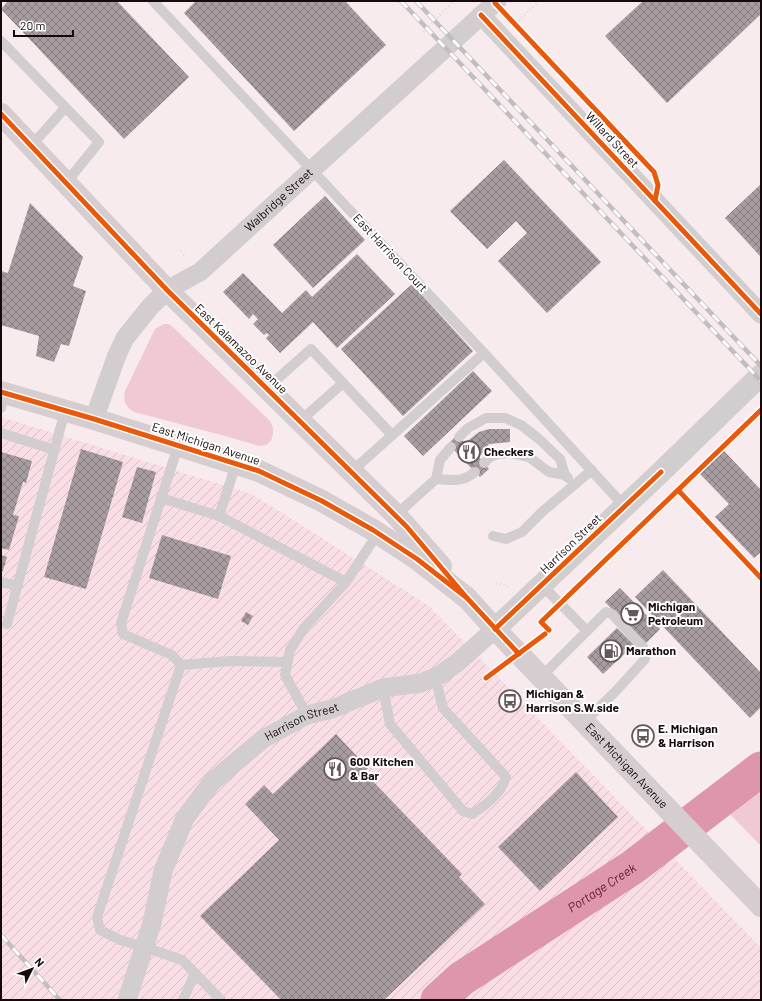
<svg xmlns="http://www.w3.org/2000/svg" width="762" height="1001" viewBox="0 0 762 1001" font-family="Barlow,sans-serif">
<defs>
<pattern id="industrial-furrows" width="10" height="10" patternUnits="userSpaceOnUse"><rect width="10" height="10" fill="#f9dfe5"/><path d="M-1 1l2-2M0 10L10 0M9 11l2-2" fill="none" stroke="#d5bec3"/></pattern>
<pattern id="building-cross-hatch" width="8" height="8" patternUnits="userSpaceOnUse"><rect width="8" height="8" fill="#a79c9f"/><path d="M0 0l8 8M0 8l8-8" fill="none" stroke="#877d80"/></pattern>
</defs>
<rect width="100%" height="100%" fill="#f7ebee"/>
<path fill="url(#industrial-furrows)" d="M1,417L252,494L429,606L761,948V1000H1Z"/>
<g fill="#f1c9d2">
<path d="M164,324H169L175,329L270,421L273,428V434L271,441L266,445L259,446L229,437L134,412C125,406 123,401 125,391L155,329Z"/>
<path d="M761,790V846L728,812L734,800Z"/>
</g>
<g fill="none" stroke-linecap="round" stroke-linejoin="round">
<path stroke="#dd96aa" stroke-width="35" id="s1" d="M438,1000L461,979L633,867L761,769"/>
</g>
<g fill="url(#building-cross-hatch)">
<path d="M8,1H117L189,77L124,139L1,9Z"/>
<path d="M196,1H345L386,45L294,131L184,13Z"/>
<path d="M643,1H761V14L667,103L605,36Z"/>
<path d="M504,160L601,262L547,313L498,261L527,233L516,221L487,249L450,211Z"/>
<path d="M761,184V257L725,218Z"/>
<path d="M325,196L365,240L313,288L273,245Z"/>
<path d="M30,203L83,257L73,286L86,291L69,346L61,344L54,362L36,356L39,336L1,325V271L8,273Z"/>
<path d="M357,254L395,294L337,348L313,322L280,353L266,338L269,335L267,333L264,335L253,324L258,319L253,314L249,319L223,292L243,273L282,313L306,290L312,297Z"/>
<path d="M412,284L473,351L403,416L341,349Z"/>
<path d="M473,371L492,391L423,456L404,436Z"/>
<path d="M489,429H510V442L489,444L479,457L489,469L480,477L448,444L457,435L465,443L479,432Z"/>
<path d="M81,449L123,462L86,589L44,577Z"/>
<path d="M724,451L761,490V552L754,558L715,517L729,504L700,474Z"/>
<path d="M1,452L32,461L26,483L23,482L13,515L19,516L9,550L1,548Z"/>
<path d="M137,467L156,472L142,523L122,517Z"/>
<path d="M162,535L231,556L218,599L149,578Z"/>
<path d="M1,555L7,557L3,571H1Z"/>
<path d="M663,570L761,673V707L750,718L635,597Z"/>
<path d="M620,588L660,629L646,643L605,602Z"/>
<path d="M246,612L253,616L248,625L241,621Z"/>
<path d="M617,628L634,645L603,674L587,657Z"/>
<path d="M336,734L368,768L364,772L462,874L459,877L485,904L384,1000H281L200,916L279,840L245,804L264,785L273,794Z"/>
<path d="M576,772L618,817L540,891L498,847Z"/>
</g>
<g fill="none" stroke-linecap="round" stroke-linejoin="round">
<g stroke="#dedbdb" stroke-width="2.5" stroke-dasharray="1 3" stroke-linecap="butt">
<path d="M516,24L539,1"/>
<path d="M423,32L454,1"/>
<path d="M181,251L186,257"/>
<path d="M496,584H504L508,587"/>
<path d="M537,618L541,622"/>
<path d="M545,634L549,630"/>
<path d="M485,688L486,678"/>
</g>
<g stroke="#d2cdce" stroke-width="10">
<path d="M153,1L484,353L624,506"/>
<path d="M1,41L99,142L66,183"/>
<path d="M31,146L65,108"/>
<path d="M267,388L311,349L392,435"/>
<path d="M1,408L5,393"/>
<path d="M300,421L343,383"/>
<path d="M1,433L55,450"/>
<path d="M459,437L468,428L486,418H505L521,425L539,439L560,459L565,475"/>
<path d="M178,446L121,623L123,634L172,655L181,665L97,917L100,930L120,940L144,947L182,960L221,1000"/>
<path d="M484,463L490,457L498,454L511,453L529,457L549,472L565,475L568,478"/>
<path d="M351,472L484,353"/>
<path d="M436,479C453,480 461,483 475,472"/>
<path d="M161,498L219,516L346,582L378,533"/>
<path d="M396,515L436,479L440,460L451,447"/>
<path d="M219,516L236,464"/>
<path d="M493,536L506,539L522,532L543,511L592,470"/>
<path d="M1,582L18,586"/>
<path d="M542,585L587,631"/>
<path d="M7,624L65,411"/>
<path d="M181,665L230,661L288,662"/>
<path d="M541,677L606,612L612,614L643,647L645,659L616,691L584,722"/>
<path d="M383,688L390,724L463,811L472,814C486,805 501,794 506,777L443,708L435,677"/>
<path d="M307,715L285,675L290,650L304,628L346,582"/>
<path d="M183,1000L195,973"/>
</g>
<g stroke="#d2cdce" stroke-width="19">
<path d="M481,15L761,314"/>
<path id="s2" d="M94,419L117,355L125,338L150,307L167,290L200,272L497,1"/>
<path id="s3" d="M127,1000L152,923L163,871L185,818L212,782L263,739L307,715L332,709L383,688L421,683L440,675L458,662L495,629"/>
</g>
<path stroke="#d2cdce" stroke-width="22" d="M495,629L661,472L761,375"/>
<g stroke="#d5cdcf" stroke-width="22">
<path d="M1,114L167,290L396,515L441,566"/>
<path id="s4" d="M1,392L94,419L259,471L322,501L373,530L417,559L467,598L495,629L761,906"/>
</g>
<g stroke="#c2bebf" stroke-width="4.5">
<g id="rail">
<path d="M401,1L761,381"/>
<path d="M416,1L761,366"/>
<path d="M1,935L60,1000"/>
</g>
</g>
<use href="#rail" stroke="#fff" stroke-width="3" stroke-dasharray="9" stroke-linecap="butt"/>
<g stroke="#fff" stroke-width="8">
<g id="cycleway">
<path d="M495,3L654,172L658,185L655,201"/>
<path d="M481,15L761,314"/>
<path d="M1,114L167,290L407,527L467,598"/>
<path d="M1,392L94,419L259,471L322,501L373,530L417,559L467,598L519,654"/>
<path d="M678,490L761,578"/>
<path d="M495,629L661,472"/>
<path d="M549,630L541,622L761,410"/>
<path d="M486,678L545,634"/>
</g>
</g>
<use href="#cycleway" stroke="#e8590c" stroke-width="5"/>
</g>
<defs>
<g id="restaurant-ring" transform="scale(1.15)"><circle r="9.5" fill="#fff" stroke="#65585b" stroke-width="1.5"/><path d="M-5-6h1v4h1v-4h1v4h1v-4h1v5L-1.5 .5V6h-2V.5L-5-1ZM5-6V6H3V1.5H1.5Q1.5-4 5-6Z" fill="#65585b"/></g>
<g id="supermarket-ring" transform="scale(1.15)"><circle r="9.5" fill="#fff" stroke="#65585b" stroke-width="1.5"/><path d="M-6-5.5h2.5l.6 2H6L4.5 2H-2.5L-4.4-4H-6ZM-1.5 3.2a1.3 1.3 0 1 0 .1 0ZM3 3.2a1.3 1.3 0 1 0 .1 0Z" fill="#65585b"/></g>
<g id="fuel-ring" transform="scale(1.15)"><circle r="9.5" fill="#fff" stroke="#65585b" stroke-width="1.5"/><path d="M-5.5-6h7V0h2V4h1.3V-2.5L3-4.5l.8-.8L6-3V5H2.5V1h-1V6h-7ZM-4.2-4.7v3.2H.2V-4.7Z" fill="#65585b"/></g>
<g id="bus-ring" transform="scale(1.15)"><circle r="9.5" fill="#fff" stroke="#65585b" stroke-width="1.5"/><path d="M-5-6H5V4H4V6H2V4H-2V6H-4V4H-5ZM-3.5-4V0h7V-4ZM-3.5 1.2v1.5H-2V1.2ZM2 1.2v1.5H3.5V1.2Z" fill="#65585b"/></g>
</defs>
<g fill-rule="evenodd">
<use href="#restaurant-ring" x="469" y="452"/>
<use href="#supermarket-ring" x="632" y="614"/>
<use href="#fuel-ring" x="611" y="651"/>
<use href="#bus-ring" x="510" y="701"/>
<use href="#bus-ring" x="643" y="736"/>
<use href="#restaurant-ring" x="335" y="769"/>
</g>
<g text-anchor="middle" stroke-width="4" stroke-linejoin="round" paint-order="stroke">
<g font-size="12" fill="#16090c" stroke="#fff">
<text transform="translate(612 140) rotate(47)" y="4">Willard Street</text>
<text dy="4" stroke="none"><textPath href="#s2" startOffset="295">Walbridge Street</textPath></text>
<text transform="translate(390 253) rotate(47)" y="4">East Harrison Court</text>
<text transform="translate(241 349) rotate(44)" y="4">East Kalamazoo Avenue</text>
<text transform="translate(206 444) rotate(18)" y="4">East Michigan Avenue</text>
<text transform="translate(571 544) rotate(-44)" y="4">Harrison Street</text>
<text dy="4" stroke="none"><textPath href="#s3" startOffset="346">Harrison Street</textPath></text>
<text dy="4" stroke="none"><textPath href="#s4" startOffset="746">East Michigan Avenue</textPath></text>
</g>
<g font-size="12" font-weight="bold" fill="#16090c" stroke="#fff" text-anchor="start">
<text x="484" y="456">Checkers</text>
<text x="648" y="611">Michigan<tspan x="648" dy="14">Petroleum</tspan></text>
<text x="626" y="655">Marathon</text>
<text x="526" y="698">Michigan &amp;<tspan x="526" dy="14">Harrison S.W.side</tspan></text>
<text x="658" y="733">E. Michigan<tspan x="658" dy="14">&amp; Harrison</tspan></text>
<text x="350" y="766">600 Kitchen<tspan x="350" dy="14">&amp; Bar</tspan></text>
</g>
<g font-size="13" font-style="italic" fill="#6d1637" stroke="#fff">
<text dy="5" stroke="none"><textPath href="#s1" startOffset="199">Portage Creek</textPath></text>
</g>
</g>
<rect width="762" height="1001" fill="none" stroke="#16090c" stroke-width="4"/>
<g transform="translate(32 969) rotate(48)" stroke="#ffffff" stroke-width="3" paint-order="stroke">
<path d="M0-3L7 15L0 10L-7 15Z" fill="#16090c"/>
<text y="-6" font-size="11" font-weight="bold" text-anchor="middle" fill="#16090c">N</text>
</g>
<path d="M14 30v6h59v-6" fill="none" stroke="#16090c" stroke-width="2"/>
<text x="20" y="30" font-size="12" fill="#16090c" stroke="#ffffff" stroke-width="3" paint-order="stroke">20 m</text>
</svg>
